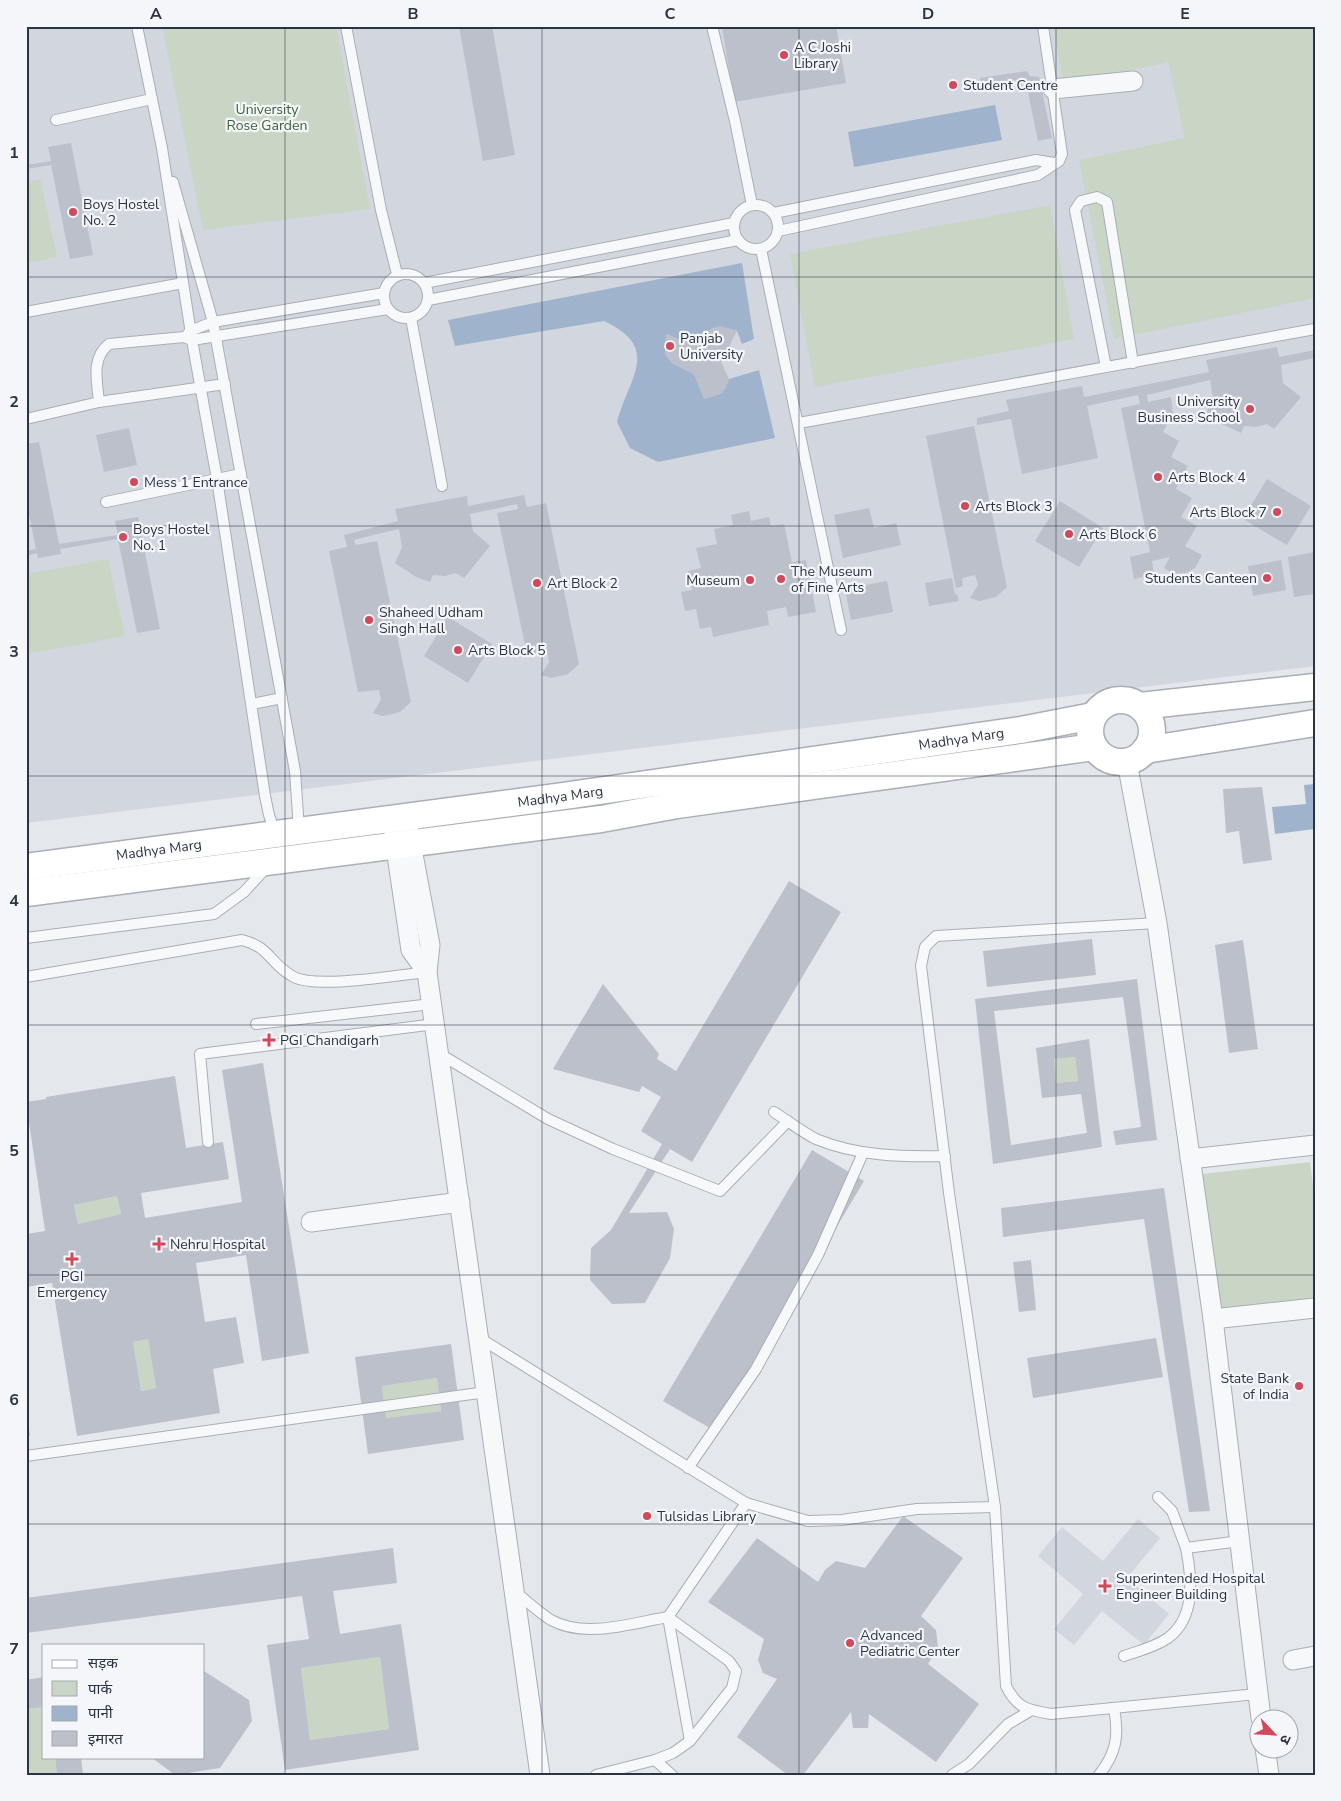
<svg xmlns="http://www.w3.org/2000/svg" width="1341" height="1801" viewBox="0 0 1341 1801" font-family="'Nunito Sans','Noto Sans Devanagari',sans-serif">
<rect width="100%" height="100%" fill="#e4e7ec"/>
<g fill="#d2d6de">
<path d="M26,26H1315V666L26,823Z"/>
<path d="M1138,1519L1160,1538L1127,1578L1169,1614L1144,1645L1102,1611L1074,1645L1054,1629L1083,1594L1038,1556L1062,1527L1103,1561Z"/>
</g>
<g fill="#c9d6c5">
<path d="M162,26H336L370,209L203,230Z"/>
<path d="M1053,26H1315V298L1114,339L1079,160L1185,138L1168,62L1064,86Z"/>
<path d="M40,179L57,257L26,263V182Z"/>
<path d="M1050,205L1074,339L815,387L790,254Z"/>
<path d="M108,559L125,636L26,654V574Z"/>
<path d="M1075,1057L1078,1081L1056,1083L1054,1059Z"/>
<path d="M1310,1162L1315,1203V1300L1218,1310L1202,1174Z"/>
<path d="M117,1196L121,1214L78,1224L74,1205Z"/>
<path d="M148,1339L156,1388L141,1391L133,1342Z"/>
<path d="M437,1378L441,1411L386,1418L382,1386Z"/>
<path d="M380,1657L389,1729L310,1740L301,1668Z"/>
<path d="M44,1707V1757H55L57,1775H26V1709Z"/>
</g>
<g fill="#9fb4cc">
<path d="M995,105L1002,140L854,167L848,132Z"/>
<path d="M742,263L754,339L742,344L737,331C712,323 712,328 693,345L666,334L665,354L672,363L694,374L704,398C717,395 724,393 729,379L759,370L775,438L658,462L630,448L617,422C629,377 662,348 604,321L455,346L448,320Z"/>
<path d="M1315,784V829L1275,834L1272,807L1306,804L1304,785Z"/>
</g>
<g fill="#bbc0ca" fill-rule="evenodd">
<path d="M459,26H492L515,155L483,161Z"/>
<path d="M722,26H836L846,83L734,102Z"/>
<path d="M1027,71L1030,76L1039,77L1052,138L1038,141L1025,78L982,87L980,78Z"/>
<path d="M71,143L93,255L70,259L51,165L26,169V165L51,161L48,147Z"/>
<path d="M720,326L737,331L721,362L729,379L726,388L721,394L704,399L694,374L672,363L665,354L666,334L693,345L710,330Z"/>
<path d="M1277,347L1279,357L1315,350V358L1281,365L1283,383L1301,397L1274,429L1267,424L1256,427L1244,426L1241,433L1215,421L1206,414L1213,398L1210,380L1147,395L1148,402L1171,397L1173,414L1163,432L1179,441L1171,457L1188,466L1176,489L1192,498L1181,517L1197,526L1185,546L1202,555L1195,568L1186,573L1174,574L1164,568L1170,557L1152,561L1154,574L1134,579L1130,557L1150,552L1121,408L1140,404L1138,395L1087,406L1098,458L1022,474L1011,419L977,425V418L1009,411L1006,400L1082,386L1084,397L1209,372L1206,360Z"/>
<path d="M974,426L1007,587L996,597L979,601L970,598L978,585L975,575L962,578L963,586L956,588L926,436Z"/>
<path d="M129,428L137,465L104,472L96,435Z"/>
<path d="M39,442L59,544L118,535L115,521L138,517L160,629L137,633L118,539L60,549L61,554L38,558L37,553L26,556V551L36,549L26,500V444Z"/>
<path d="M1267,479L1311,506L1287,545L1243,519Z"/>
<path d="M524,495L527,507L546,503L579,664L568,674L551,678L541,675L549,662L547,652L527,654L497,513L518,509L517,504L470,514L473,531L490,546L464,578L456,573L445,576L433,575L430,582L416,577L395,563L402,547L399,529L377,534L354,540L356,545L377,541L411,702L400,712L389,715L382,716L373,713L381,700L379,690L358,692L329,551L347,547L344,535L398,521L395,509L467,496L468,506Z"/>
<path d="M1060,501L1103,528L1079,567L1035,541Z"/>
<path d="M869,508L874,528L896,523L901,545L843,558L834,515Z"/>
<path d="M749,511L751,521L769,517L771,526L784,524L792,562L806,560L816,612L788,617L786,607L767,611L769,625L713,637L711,627L700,629L696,609L685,611L681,592L692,590L688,571L701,568L696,548L717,544L714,529L733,525L731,515Z"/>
<path d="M1315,552V594L1294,597L1288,557Z"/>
<path d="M1281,560L1286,590L1253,596L1248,566Z"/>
<path d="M952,578L955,595L957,594L959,601L929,606L925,583Z"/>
<path d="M887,581L893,612L851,620L845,589Z"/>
<path d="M448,617L492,644L468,683L424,656Z"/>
<path d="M1262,787L1272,860L1243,864L1239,831L1226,833L1223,789Z"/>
<path d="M789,881L841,912L692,1162L670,1149L629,1213L667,1212L674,1229L670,1258L645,1303L612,1304L590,1280L591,1248L611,1230L662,1144L641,1131L661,1097L642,1086L639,1092L553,1069L603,984L659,1054L657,1059L676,1071Z"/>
<path d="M1092,939L1096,975L987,987L983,951Z"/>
<path d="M1243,940L1258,1049L1229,1053L1215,945Z"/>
<path d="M1137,979L1157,1140L1116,1145L1113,1131L1141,1127L1123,997L994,1011L1011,1145L1087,1133L1081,1094L1042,1098L1036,1048L1089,1039L1102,1147L993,1164L975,999ZM1075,1057L1078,1081L1056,1083L1054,1059Z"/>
<path d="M263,1063L309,1353L262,1361L246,1255L196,1263L205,1322L236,1317L244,1363L213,1369L220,1413L77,1436L52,1283L26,1287V1234L45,1231L26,1102L46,1099V1097L175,1076L186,1148L223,1142L229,1179L141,1193L145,1218L242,1202L222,1070ZM117,1196L121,1214L78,1224L74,1205ZM148,1339L156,1388L141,1391L133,1342Z"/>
<path d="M812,1150L864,1181L715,1431L663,1401Z"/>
<path d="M1164,1188L1210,1511L1189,1512L1144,1219L1003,1237L1001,1208Z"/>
<path d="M1031,1260L1036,1310L1019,1312L1013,1262Z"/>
<path d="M1156,1338L1163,1377L1033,1398L1027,1358Z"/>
<path d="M451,1344L464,1440L368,1454L355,1357ZM437,1378L441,1411L386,1418L382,1386Z"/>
<path d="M27,1416L30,1436H26V1417Z"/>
<path d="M903,1516L963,1558L921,1616L936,1630L938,1647L928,1664L979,1704L936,1762L869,1714L868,1728H853L851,1712L803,1775H788L737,1737L777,1679L763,1673L758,1660L764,1639L708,1602L757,1538L818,1582L825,1570L836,1561L865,1568Z"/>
<path d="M393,1548L397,1583L333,1591L340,1634L401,1624L419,1750L285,1770L267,1645L309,1639L302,1596L26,1633V1598ZM380,1657L389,1729L310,1740L301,1668Z"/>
<path d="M204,1671L249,1700L252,1721L220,1768L175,1775L151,1757H204Z"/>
<path d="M44,1677V1707L26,1709V1680Z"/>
<path d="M55,1757H81L83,1775H57Z"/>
</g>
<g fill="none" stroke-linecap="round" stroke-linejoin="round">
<g stroke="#a9aeb7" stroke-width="12">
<g id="lane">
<path d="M137,26L162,148L192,340L217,479L265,796L269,815L275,833"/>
<path d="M346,26L381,210L397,274"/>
<path d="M712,26L735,121L752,205"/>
<path d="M56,120L152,99"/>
<path d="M173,182L213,322L295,771L299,830"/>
<circle cx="756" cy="227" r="22"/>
<path d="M774,213L1036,160L1054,163"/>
<path d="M778,231L1038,175L1059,161L1062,154L1043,26"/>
<path d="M761,249L841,630"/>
<circle cx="406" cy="296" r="22"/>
<path d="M424,283L734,223"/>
<path d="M428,300L738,240"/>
<path d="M26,312L183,283"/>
<path d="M411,318L442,486"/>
<path d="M187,335L190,331L213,322L384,293"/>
<path d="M1106,367L1075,210L1081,201L1097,197L1107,202L1133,363"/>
<path d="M99,402C97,381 91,358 109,344L184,337L192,340L388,309"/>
<path d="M26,419L99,402L225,384"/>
<path d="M799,423L1315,329"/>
<path d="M106,502L241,474"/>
<path d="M252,704L282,698"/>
<path d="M1157,923L936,936L925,947L921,966L949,1193L995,1507L1006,1686C1017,1708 1027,1710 1051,1714L1257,1694"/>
<path d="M26,938L214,914L244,892L266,868"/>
<path d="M26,977L242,940C271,947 270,965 294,977C316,989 399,975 427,972"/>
<path d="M256,1024L432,1004"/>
<path d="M440,1054L548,1119L613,1149L720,1191L788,1121"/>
<path d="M774,1112C788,1121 802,1132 816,1139C857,1156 901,1157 945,1156"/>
<path d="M208,1142L200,1054L435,1024"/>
<path d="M478,1337L746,1503L808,1521L842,1520L917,1509L995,1507"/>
<path d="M26,1456L486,1392"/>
<path d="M688,1468L756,1369L818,1255L863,1153"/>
<path d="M1158,1497L1172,1511L1186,1548L1240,1541"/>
<path d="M514,1591C526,1600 538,1612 551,1620C585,1639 632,1623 668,1617L729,1661L736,1671L732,1688L690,1741L673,1753L655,1760L596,1775"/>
<path d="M1124,1656C1139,1651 1155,1647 1168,1638C1196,1617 1192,1578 1186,1548"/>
<path d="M690,1741L668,1617L746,1503"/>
<path d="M655,1760L672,1775"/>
<path d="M952,1775L969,1764L1008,1724L1030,1711"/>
<path d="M1099,1775C1117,1752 1119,1735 1114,1708"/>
</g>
</g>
<g stroke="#a9aeb7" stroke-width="21">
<g id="street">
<path d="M1053,89L1133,81"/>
<path d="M1127,762L1157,923L1213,1319L1261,1718"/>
<path d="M406,817L430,945L427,972L540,1775"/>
<path d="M394,835L411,950L427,972"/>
<path d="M1190,1159L1315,1145"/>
<path d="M311,1222L460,1202"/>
<path d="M1213,1319L1315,1308"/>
<path d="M1293,1660L1315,1656"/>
<path d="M1265,1748L1269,1775"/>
</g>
</g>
<g stroke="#a9aeb7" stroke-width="29">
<g id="secondary">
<circle cx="1121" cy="731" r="31"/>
<path d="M1140,706L1315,687"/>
<path d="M1145,750L1315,723"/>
<path id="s1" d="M26,867L564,796L1021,730L1093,716"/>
<path d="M26,893L601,819L677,805L1094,747"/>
</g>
</g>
<use href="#lane" stroke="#f7f8fa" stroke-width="10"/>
<use href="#street" stroke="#f7f8fa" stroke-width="19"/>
<use href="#secondary" stroke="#fff" stroke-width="26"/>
</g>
<path fill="none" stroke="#2b3445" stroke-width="1" stroke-opacity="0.55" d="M285,26V1775M542,26V1775M799,26V1775M1056,26V1775M26,277H1315M26,526H1315M26,776H1315M26,1025H1315M26,1275H1315M26,1524H1315"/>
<g fill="#d1495b" stroke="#f4f6f9" stroke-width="2">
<circle cx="784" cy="55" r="5"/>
<circle cx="953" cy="85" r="5"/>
<circle cx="73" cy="212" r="5"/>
<circle cx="670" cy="346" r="5"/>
<circle cx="1250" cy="409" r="5"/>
<circle cx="1158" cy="477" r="5"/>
<circle cx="134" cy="482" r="5"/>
<circle cx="965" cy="506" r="5"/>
<circle cx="1277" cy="512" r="5"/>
<circle cx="1069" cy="534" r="5"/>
<circle cx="123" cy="537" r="5"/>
<circle cx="1267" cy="578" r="5"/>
<circle cx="781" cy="579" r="5"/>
<circle cx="750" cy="580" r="5"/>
<circle cx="537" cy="583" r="5"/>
<circle cx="369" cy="620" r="5"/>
<circle cx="458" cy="650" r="5"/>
<path d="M266.5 1032.5h5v5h5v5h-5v5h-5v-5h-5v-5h5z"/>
<path d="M156.5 1236.5h5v5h5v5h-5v5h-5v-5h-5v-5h5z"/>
<path d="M69.5 1251.5h5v5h5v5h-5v5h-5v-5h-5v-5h5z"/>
<circle cx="1299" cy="1386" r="5"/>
<circle cx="647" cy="1516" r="5"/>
<path d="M1102.5 1578.5h5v5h5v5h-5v5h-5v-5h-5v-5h5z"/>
<circle cx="850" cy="1643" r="5"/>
</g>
<g text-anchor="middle" stroke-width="4.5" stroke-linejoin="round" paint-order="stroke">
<g font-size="14" fill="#2b3445" stroke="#f4f6f9" text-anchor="start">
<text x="794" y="52">A C Joshi<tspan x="794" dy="16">Library</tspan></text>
<text x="963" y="90">Student Centre</text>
<text x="83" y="209">Boys Hostel<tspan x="83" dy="16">No. 2</tspan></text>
<text x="680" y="343">Panjab<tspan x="680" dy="16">University</tspan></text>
<text x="1240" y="406" text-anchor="end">University<tspan x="1240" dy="16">Business School</tspan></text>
<text x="1168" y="482">Arts Block 4</text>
<text x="144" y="487">Mess 1 Entrance</text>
<text x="975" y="511">Arts Block 3</text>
<text x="1267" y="517" text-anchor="end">Arts Block 7</text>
<text x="133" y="534">Boys Hostel<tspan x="133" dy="16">No. 1</tspan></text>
<text x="1079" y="539">Arts Block 6</text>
<text x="791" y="576">The Museum<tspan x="791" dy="16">of Fine Arts</tspan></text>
<text x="1257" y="583" text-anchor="end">Students Canteen</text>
<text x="740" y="585" text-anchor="end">Museum</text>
<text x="547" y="588">Art Block 2</text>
<text x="379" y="617">Shaheed Udham<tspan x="379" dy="16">Singh Hall</tspan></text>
<text x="468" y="655">Arts Block 5</text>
<text x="280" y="1045">PGI Chandigarh</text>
<text x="170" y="1249">Nehru Hospital</text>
<text x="72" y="1281" text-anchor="middle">PGI<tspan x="72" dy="16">Emergency</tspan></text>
<text x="1289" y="1383" text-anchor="end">State Bank<tspan x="1289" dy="16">of India</tspan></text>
<text x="657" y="1521">Tulsidas Library</text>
<text x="1116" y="1583">Superintended Hospital<tspan x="1116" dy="16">Engineer Building</tspan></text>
<text x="860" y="1640">Advanced<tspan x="860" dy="16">Pediatric Center</tspan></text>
</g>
<g font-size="14" fill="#3f6138" stroke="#f4f6f9">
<text x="267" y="114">University<tspan x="267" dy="16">Rose Garden</tspan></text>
</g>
<g font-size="14" fill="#2b3445" stroke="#f4f6f9">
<text dy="5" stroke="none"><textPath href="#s1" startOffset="944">Madhya Marg</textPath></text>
<text dy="5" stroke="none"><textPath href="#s1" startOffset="539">Madhya Marg</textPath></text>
<text dy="5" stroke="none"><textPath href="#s1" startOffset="134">Madhya Marg</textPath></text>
</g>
</g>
<rect width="1341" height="1801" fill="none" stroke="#f4f6f9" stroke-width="55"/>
<rect x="42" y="1644" width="162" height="115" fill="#f4f6f9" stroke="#a4a8b1"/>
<rect x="52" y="1660" width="25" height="8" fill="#ffffff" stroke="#a4a8b1"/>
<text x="88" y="1668" font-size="15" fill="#2b3445">सड़क</text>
<rect x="52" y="1681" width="25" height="15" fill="#c9d6c5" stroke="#a4a8b1"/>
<text x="88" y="1694" font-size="15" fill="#2b3445">पार्क</text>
<rect x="52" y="1706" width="25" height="15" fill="#9fb4cc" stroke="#a4a8b1"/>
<text x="88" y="1718" font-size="15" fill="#2b3445">पानी</text>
<rect x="52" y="1731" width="25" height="15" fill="#bbc0ca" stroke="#a4a8b1"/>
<text x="88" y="1744" font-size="15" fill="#2b3445">इमारत</text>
<g transform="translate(1274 1734) rotate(115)"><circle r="24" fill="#f4f6f9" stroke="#a4a8b1"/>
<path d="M0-4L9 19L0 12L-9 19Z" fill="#d1495b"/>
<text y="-8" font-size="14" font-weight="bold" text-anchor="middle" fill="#2b3445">उ</text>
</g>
<rect x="28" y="28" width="1286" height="1746" fill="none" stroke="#2b3445" stroke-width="2"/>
<g font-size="16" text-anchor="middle" font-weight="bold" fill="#2b3445">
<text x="156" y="19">A</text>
<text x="413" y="19">B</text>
<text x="670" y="19">C</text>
<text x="928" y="19">D</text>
<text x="1185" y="19">E</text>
<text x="14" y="158">1</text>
<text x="14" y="407">2</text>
<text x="14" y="657">3</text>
<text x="14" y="906">4</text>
<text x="14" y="1156">5</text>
<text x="14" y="1405">6</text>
<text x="14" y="1654">7</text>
</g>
</svg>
